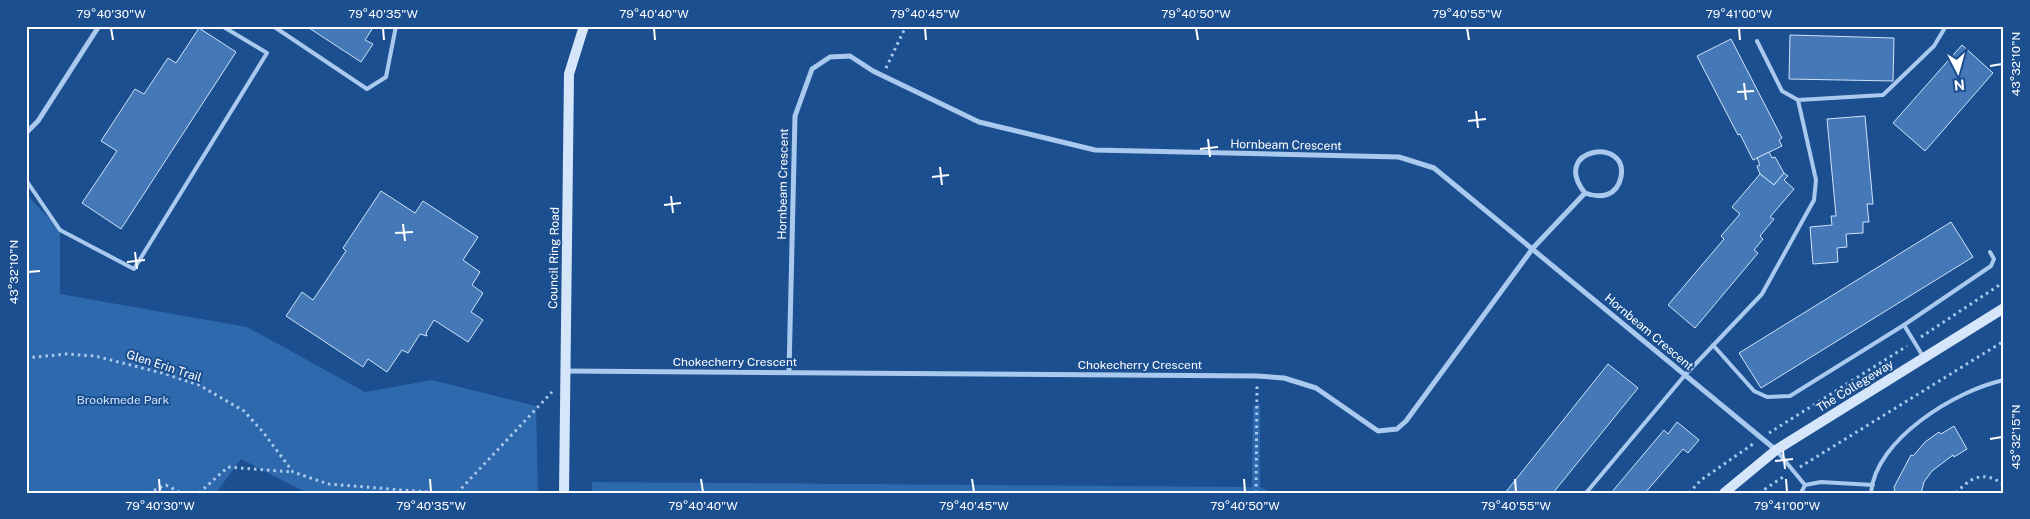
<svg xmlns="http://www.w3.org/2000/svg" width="2030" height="519" viewBox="0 0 2030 519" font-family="'Public Sans',sans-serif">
<rect width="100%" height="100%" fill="#1b4f8f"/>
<g fill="#2e69ad">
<path d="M26,194L60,230V294L247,327L365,392L432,380L536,406L538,493H307L241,459L216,493H26Z"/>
<path d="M1260,404V487L1272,493H592V482L1252,487L1253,405Z"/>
</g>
<g fill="#4478b7" stroke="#cfe3fa">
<path d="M306,26H374L365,40L373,44L361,62Z"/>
<path d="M199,28L236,52L121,229L82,203L117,151L101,141L135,89L144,94L168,58L176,63Z"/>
<path d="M1790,35L1894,38L1893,81L1789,79Z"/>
<path d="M1731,39L1782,138L1779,140L1782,146L1753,160L1740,134L1738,135L1697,56Z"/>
<path d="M1962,45L1993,73L1925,151L1893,123Z"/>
<path d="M1865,116L1873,204H1867L1869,222H1863V233L1846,234L1847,247L1837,248L1838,262L1813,264L1810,227L1832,225L1831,216H1836L1827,119Z"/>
<path d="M1769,152L1772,158L1775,157L1784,173L1774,185L1760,174L1757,166L1760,165L1757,158Z"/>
<path d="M1784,173L1788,176L1784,180L1794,189L1770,217L1774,219L1760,236L1763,239L1754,250L1758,253L1695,328L1668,305L1724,239L1721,236L1740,214L1732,207L1760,174L1774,185Z"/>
<path d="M381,191L415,213L423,201L478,237L463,260L480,272L472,285L483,293L471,312L483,320L468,342L434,320L426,333L427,336L420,334L408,353L402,350L387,372L368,359L363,367L286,316L302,292L313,300L346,251L343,248Z"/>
<path d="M1951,222L1973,257L1761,388L1739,353Z"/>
<path d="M1608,364L1638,388L1553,493H1505Z"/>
<path d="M1677,422L1699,440L1688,453L1683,449L1645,493H1611L1664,430L1668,434Z"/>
<path d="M1954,426L1967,449L1954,457L1953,455L1932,471L1924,482L1921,493H1895L1894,487L1911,455L1913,456L1925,442L1939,432L1941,434Z"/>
</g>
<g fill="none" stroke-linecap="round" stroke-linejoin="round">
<g stroke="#a9c9ee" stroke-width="3" stroke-dasharray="2.5 4" stroke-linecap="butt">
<path d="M886,68L906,26"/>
<path d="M1921,337L2004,282"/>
<path d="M26,358L66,354L95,356L162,373L199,385L244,411L263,432L293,472L328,484L440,493"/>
<path d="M1769,433L1907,346"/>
<path d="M1800,467L2004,341"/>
<path d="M148,493L166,485L181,493"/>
<path d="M199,493L228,467L293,472"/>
<path d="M457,493L552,392"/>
<path d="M1256,493L1257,386"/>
<path d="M1689,493L1701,480L1753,444"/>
<path d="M1759,493L1786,475"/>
<path d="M1956,493C1971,477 1984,470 2004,485"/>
</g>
<g stroke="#a9c9ee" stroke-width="4">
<path d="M273,26L367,89L386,77L396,26"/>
<path d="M1757,41L1782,91L1798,100"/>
<path d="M26,180L60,230L134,269L267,53L222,26"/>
<path d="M1904,325L1924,358"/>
<path d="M1713,345L1754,391L1767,397L1790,396L1904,325L1991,266L1994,259L1990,252"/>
<path d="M1776,450L1805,485L1801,493"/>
<path d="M1805,485L1821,482L1873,485"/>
<path d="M1586,493L1685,375L1762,294L1814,200L1816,180L1798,100L1883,95L1934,46L1946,26"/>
<path d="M1871,493C1875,439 1957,390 2004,380"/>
</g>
<g stroke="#a9c9ee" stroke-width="5">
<path d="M26,133L38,121L99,26"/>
<path d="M565,371L1257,376L1284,378L1316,388L1378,431L1397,429L1406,421L1533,248L1585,193C1601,199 1617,196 1621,177C1629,136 1549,148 1585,193"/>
<path d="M789,372L795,116L812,69L830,57L850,56L873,71L979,122L1095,150L1399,157L1434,168L1776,450"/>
</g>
<g stroke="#d6e6fa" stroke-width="10">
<path d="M564,493L569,74L584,26"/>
<path d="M1724,493L1776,450L2004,308"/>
</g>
</g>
<path fill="none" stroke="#fff" stroke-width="2" d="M111,28L113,40M383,28L384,40M654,28L655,40M925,28L926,40M1196,28L1198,40M1467,28L1469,40M1739,28L1740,40M1990,66L2002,64M1744,83L1746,100M1737,92L1754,91M1476,111L1478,128M1468,121L1486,119M1208,139L1210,157M1200,149L1218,147M940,167L942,185M932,177L949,175M671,196L673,213M664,205L681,203M403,224L405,241M395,233L413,232M135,252L137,269M127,262L145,260M28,272L40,271M1990,439L2002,437M1783,451L1785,469M1775,461L1793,459M159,479L160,492M430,479L431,492M701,479L703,492M972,479L974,492M1244,479L1245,492M1515,479L1516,492M1786,479L1787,492"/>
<g text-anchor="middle" stroke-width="4" stroke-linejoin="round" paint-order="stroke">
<g font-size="12" fill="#fff" stroke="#1b4f8f">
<text transform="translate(1286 145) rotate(1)" y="4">Hornbeam Crescent</text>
<text transform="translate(783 184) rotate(-89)" y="4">Hornbeam Crescent</text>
<text transform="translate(554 258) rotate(-89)" y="4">Council Ring Road</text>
<text transform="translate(1649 332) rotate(40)" y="4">Hornbeam Crescent</text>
<text x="735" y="366">Chokecherry Crescent</text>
<text x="1140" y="369">Chokecherry Crescent</text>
<text transform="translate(164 366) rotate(18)" y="4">Glen Erin Trail</text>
<text transform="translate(1855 386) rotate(-32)" y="4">The Collegeway</text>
</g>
<g font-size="12" fill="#cfe3fa" stroke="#1b4f8f">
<text x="123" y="404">Brookmede Park</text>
</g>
</g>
<rect width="2030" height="519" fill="none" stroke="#1b4f8f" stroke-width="55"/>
<g transform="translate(1958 72) rotate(174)" stroke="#1b4f8f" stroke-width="4" paint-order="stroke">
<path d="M0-4L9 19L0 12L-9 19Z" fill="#ffffff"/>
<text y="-8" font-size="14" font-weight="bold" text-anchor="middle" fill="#ffffff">N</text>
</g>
<rect x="28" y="28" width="1974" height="464" fill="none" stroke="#fff" stroke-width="2"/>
<g font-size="12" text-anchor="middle" fill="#fff">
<text x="111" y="18">79°40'30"W</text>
<text x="383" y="18">79°40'35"W</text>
<text x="654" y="18">79°40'40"W</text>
<text x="925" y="18">79°40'45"W</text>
<text x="1196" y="18">79°40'50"W</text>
<text x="1467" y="18">79°40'55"W</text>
<text x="1739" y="18">79°41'00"W</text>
<text transform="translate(2016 64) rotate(-90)" y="4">43°32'10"N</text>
<text transform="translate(14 272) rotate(-90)" y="4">43°32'10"N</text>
<text transform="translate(2016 437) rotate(-90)" y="4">43°32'15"N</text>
<text x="160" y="510">79°40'30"W</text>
<text x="431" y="510">79°40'35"W</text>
<text x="703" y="510">79°40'40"W</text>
<text x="974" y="510">79°40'45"W</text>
<text x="1245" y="510">79°40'50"W</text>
<text x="1516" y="510">79°40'55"W</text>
<text x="1787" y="510">79°41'00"W</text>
</g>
</svg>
